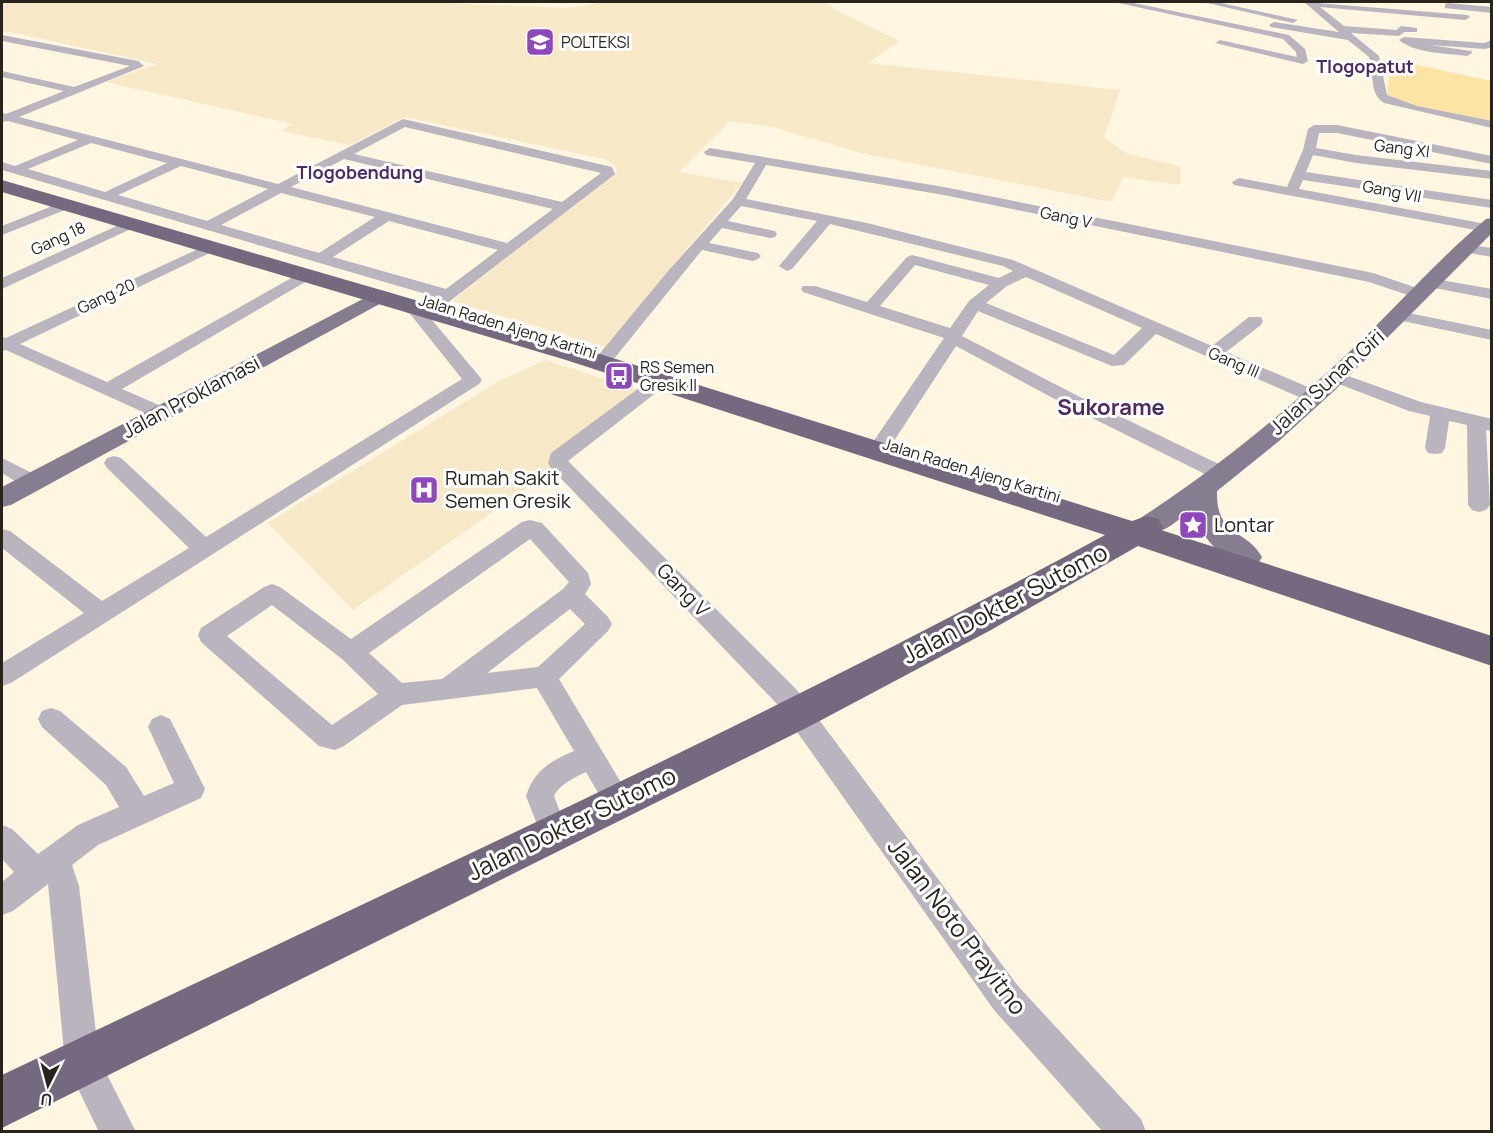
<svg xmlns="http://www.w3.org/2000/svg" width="1493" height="1133" viewBox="0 0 1493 1133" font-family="Manrope,sans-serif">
<rect width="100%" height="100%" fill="#fef6e1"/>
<g fill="#f7e9c7">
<path d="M2,2H422L567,8L605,2H825L836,10L900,41L868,63L1120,90L1104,138L1128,154L1180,166L1181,185L1123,177L1112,202L865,154L772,127L730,121L679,172L742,183L605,347L452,301L617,171L614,165L604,159L404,117L350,145L281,131L293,124L106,82L157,64L6,31L2,33Z"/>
<path d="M545,360L648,393L566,461L353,610L268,523L499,381Z"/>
</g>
<path fill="#fce4a5" d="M1390,59L1491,81V122L1438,112L1387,99Z"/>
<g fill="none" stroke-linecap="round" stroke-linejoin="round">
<g fill="#bab4bf" fill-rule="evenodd">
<path d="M1114,2H1129L1289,35L1305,49L1308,61L1303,64L1215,43L1220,40L1297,57L1296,52L1283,39Z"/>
<path d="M1203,2H1217L1298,20L1293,23Z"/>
<path d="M1304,2L1468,15L1470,17L1465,20L1320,7L1344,26L1396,30L1401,26L1417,28V32H1404L1399,36L1351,33L1379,56L1387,95L1417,106L1492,121V128L1384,103C1368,93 1375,73 1369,57L1348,40L1271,27L1269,25L1274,22L1339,32Z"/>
<path d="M1448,3L1492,7V13L1445,8V4Z"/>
<path d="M2,35L138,61L144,66L19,117L278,184L403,119L612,167L615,174L441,308L435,310L427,305L436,297L2,170V162L15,166L78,140L8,121L2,122V113L6,114L64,91L2,77V71L74,87L130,66L2,41ZM405,127L601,173L562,202L354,154ZM91,143L167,163L105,192L28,169ZM344,159L553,209L507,243L291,187ZM181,166L268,189L207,221L118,195ZM281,193L375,217L319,253L221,225ZM389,221L498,250L446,289L333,257Z"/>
<path d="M1404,37L1484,43L1492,40V47L1485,49L1430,45L1471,51L1472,53L1467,56C1446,53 1416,54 1399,40Z"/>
<path d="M1314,125H1337L1492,156V164L1337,133H1319L1316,148L1356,155L1492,171V179L1356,163L1313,155L1306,172L1492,200V208L1303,180L1299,189L1486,224L1491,225L1492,230L1486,232L1234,185L1232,182L1239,178L1287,187L1303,150L1308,129Z"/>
<path d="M710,148L944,187L1373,273L1426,291L1428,294L1420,299L1369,282L944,195L766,165L746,199L867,223L1013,260L1212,346L1249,317H1261L1263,321L1261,325L1226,352L1322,393L1324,397L1322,401H1308L1156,334L1124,365L1112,366L978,311L962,336L1078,396L1229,469L1232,474L1229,479L1222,481L1215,479L1064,404L956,346L890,447L883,448L876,447L873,442L944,338L803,292L801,289L803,286H815L867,302L907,257L912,255L999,278L1013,271L1003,266L830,224L792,269L787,271L779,266L817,221L741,206L728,221L775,231L777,234L775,237L770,238L722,228L709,243L758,253L761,256L758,259L753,261L702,250L613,360H601L598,356L601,352L669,270L733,199L755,163L706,155L704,152ZM915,265L989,285L969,301L950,328L880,306ZM1026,277L1142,328L1114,355L986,303L1007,286Z"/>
<path d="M65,201L70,202L72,205L70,208L2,235V226Z"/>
<path d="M130,220L137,224L135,227L2,289V278Z"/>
<path d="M211,243L218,247L216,250L20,344L107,382L302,272H312L315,275L312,278L122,389L168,409L170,413L168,417H154L6,350L2,351V337L6,338Z"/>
<path d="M1463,244L1492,248V257L1458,251L1456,248Z"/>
<path d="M1430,278L1492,289V299L1424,286L1422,283L1424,280Z"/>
<path d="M411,300L417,302L479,376L482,380L479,384L11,683L2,686V663L84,613L2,548V529L10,531L102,601L189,548L107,468L104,463L107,458L114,456L121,458L206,537L462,379L403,305Z"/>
<path d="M1399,311L1492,330V340L1393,319L1391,316Z"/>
<path d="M1337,372L1421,402L1492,419V431L1486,430L1490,505L1486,510L1479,512L1472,510L1468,505L1467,425L1449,421L1445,448L1442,453L1435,454L1428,453L1425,448L1430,416L1409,411L1331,381L1328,377L1331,373Z"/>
<path d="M660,376L666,377L669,381L666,385L568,461L796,689L1018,986L1141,1119L1146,1132H1103L994,1010L778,705L551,468L548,463L551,453L654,377Z"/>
<path d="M2,458L40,477L43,482L40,487C26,491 14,480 2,473Z"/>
<path d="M530,520L542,523L588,573L591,584L585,594L608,617L612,624L608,631L559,679L632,801L628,810L618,814L608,810L586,772C574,778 560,784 554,796L568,832L564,842L554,846L544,842L526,796C534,771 550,761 574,751L537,688L402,705L344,746L335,750L319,746L201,642L198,635L201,628L264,587L272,584L280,587L351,639L522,522ZM530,539L569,582L563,589L442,679L402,683L369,653ZM272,605L342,659L378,694L332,725L227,636ZM570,609L585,624L538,667L487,673Z"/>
<path d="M51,708L60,711L126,767L144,796L174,783L148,727L152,719L161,715L170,719L205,789L201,798L98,845L72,865L79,886L99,1059L136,1132H99L65,1062L48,884L13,911L2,915V882L14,872L2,859V825L12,829L38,854L78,825L119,807L106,785L42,727L38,719L42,711Z"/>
</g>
<g fill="#877d90" fill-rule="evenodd">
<path d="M1492,218V233L1335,390L1279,441L1217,491C1216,538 1246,528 1262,557L1258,564C1229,573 1199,535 1192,510C1176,521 1159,539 1139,533L1135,526L1139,519C1213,471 1281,416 1346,355C1393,311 1436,261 1486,219Z"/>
<path d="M380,290L387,292L390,296L387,300L11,505L2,507V487Z"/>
</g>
<path fill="#75697f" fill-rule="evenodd" d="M2,180L584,349L1132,521L1147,516L1158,519L1163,527L1161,530L1492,636V666L1138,546L991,630L812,725L2,1128V1075C371,899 745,730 1105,535L566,360L2,192Z"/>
</g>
<defs>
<g id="university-square" transform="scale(1.5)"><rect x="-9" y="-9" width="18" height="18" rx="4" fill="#8e48bb" stroke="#fff"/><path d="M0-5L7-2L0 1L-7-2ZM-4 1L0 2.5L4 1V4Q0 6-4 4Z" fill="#fff"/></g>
<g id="bus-square" transform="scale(1.5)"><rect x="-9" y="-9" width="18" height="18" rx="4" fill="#8e48bb" stroke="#fff"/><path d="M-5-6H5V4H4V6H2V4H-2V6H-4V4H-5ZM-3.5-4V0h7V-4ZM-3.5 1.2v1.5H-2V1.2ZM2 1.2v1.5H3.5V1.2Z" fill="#fff"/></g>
<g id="hospital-square" transform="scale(1.5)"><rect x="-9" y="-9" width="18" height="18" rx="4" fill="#8e48bb" stroke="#fff"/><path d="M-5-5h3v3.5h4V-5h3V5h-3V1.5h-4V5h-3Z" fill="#fff"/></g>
<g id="sight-square" transform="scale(1.5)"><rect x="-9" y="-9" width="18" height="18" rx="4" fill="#8e48bb" stroke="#fff"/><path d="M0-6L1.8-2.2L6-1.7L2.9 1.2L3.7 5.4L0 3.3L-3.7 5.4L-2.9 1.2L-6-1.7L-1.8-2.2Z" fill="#fff"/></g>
</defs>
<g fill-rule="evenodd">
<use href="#university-square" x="540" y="42"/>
<use href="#bus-square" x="619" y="376"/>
<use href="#hospital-square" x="424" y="490"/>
<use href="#sight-square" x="1193" y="525"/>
</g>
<g text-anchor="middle" stroke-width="6" stroke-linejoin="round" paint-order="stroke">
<g font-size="16" fill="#28241b" stroke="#fff" text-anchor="start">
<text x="561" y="48">POLTEKSI</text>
<text x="640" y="373">RS Semen<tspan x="640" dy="18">Gresik II</tspan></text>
</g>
<g font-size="16" fill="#28241b" stroke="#fff">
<text transform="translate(1402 148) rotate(7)" y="6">Gang XI</text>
<text transform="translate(1392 191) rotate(11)" y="6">Gang VII</text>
<text transform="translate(1066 217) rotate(12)" y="6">Gang V</text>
<text transform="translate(58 238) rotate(-25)" y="6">Gang 18</text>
<text transform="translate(106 296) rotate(-25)" y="6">Gang 20</text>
<text transform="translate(508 326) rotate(17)" y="6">Jalan Raden Ajeng Kartini</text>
<text transform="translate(1234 362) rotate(23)" y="6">Gang III</text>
<text transform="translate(972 470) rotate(17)" y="6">Jalan Raden Ajeng Kartini</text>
</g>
<g font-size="18" font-weight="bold" fill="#4c2b63" stroke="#fff">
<text x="1365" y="73">Tlogopatut</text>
<text x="360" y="179">Tlogobendung</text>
</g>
<g font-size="20" fill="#28241b" stroke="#fff">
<text transform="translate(1327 382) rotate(-42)" y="7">Jalan Sunan Giri</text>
<text transform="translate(191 397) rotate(-28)" y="7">Jalan Proklamasi</text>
<text transform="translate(683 590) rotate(46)" y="7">Gang V</text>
</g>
<g font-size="20" fill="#28241b" stroke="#fff" text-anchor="start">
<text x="445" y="485">Rumah Sakit<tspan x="445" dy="23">Semen Gresik</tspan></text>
<text x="1214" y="532">Lontar</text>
</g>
<g font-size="22" font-weight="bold" fill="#4c2b63" stroke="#fff">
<text x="1111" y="415">Sukorame</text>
</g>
<g font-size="24" fill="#28241b" stroke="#fff">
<text transform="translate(1005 604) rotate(-28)" y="8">Jalan Dokter Sutomo</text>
<text transform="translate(572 824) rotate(-26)" y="8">Jalan Dokter Sutomo</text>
<text transform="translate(957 927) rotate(53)" y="8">Jalan Noto Prayitno</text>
</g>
</g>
<rect width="1493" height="1133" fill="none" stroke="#28241b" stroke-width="6"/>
<g transform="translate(48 1085) rotate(186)" stroke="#ffffff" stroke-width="4.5" paint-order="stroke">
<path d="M0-4.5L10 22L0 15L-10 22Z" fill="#28241b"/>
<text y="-9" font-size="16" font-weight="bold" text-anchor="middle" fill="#28241b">U</text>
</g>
</svg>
